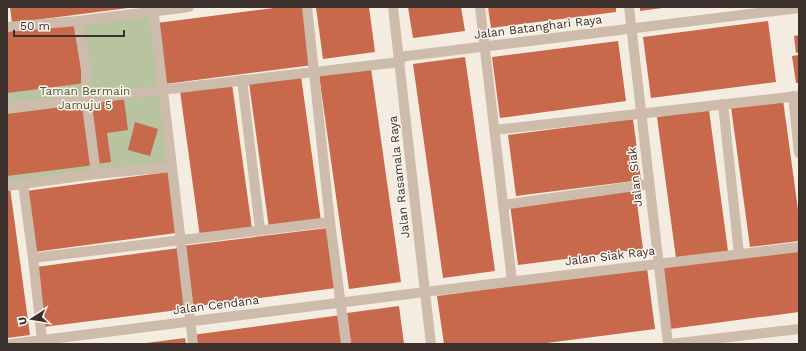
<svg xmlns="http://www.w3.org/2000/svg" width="806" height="351" viewBox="0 0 806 351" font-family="'Work Sans',sans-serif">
<rect width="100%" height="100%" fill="#f4ebe1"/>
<path fill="#b8c4a0" d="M154,11L172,167L7,187V29Z"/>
<g fill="#c8694b">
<path d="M10,7H128V8L12,23Z"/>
<path d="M282,7H306L313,65L165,84L157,23Z"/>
<path d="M316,7H369L375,52L323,59Z"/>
<path d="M408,7H461L465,31L413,38Z"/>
<path d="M488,7H616V12L491,28Z"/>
<path d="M640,7H662V8L640,11Z"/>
<path d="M768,21L776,82L651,98L643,37Z"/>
<path d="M78,22L86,83L7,93V31Z"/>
<path d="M799,35V52L796,53L794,36Z"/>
<path d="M618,41L626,101L500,118L492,57Z"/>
<path d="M799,55V83H796L792,56Z"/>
<path d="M465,57L495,271L443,278L413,64Z"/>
<path d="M371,68L401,282L349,289L319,75Z"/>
<path d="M301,76L321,221L269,228L249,83Z"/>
<path d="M232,84L252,229L200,237L180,91Z"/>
<path d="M124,99L128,130L107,133L111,162L97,164L89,104Z"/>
<path d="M783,100L799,217V241L750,247L731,107Z"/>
<path d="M86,104L95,165L7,176V114Z"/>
<path d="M709,110L728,251L676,258L657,117Z"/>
<path d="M633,119L641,180L516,196L508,135Z"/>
<path d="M135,122L158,129L150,156L128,150Z"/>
<path d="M168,172L176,233L34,252L26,191Z"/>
<path d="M7,188H10L30,335L7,338Z"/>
<path d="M635,188L643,249L518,265L510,204Z"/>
<path d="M328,228L336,288L190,307L182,246Z"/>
<path d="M179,248L186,309L43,327L36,267Z"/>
<path d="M799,250V312L670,329L662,268Z"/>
<path d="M647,268L655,329L539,344H444L437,296Z"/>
<path d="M399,306L404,344H351L347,313Z"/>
<path d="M341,315L345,344H194L192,335Z"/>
<path d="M185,338L186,344H146V343Z"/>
</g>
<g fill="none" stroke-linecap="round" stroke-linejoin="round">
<g stroke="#cdbbac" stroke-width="10">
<path d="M153,7L193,344"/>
<path d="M307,7L330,222L346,344"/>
<path d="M480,7L512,281"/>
<path d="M629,7L668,344"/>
<path d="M78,21L86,70V98L96,174"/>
<path d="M7,27L78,21L189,7"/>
<path d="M399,57L799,8"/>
<path d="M242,80L260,229"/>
<path d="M793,96L799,153"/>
<path d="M723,104L739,254"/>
<path d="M7,108L400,62"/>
<path d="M494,130L799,96"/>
<path d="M23,184L33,258L42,340"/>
<path d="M7,186L96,174L172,167"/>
<path d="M503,205L649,184"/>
<path d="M33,258L330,222"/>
<path d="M425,292L431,344"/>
<path d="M11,344L425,292L799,247"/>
<path d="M670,344L799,329"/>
</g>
<path stroke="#cdbbac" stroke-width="10" d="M393,7L425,292"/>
</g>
<g text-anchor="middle" stroke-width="3" stroke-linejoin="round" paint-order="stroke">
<g font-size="12" fill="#3b302b" stroke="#fbf5ee">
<text transform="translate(538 27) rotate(-7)" y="4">Jalan Batanghari Raya</text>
<text transform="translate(399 177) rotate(-96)" y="4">Jalan Rasamala Raya</text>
<text transform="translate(635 177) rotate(-96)" y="4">Jalan Siak</text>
<text transform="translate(610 256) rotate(-7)" y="4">Jalan Siak Raya</text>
<text transform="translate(216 305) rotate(-7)" y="4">Jalan Cendana</text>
</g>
<g font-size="12" fill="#4a5a2e" stroke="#fbf5ee">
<text x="85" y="95">Taman Bermain<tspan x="85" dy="14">Jamuju 5</tspan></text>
</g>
</g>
<rect width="806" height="351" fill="none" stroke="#3b302b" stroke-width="16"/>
<g transform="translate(32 319) rotate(258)" stroke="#fbf5ee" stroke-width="3" paint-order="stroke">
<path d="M0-3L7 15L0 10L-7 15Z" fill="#3b302b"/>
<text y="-6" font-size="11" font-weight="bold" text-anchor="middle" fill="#3b302b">U</text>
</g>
<path d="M14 30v6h110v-6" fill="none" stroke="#3b302b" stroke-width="2"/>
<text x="20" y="30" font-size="12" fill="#3b302b" stroke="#fbf5ee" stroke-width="3" paint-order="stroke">50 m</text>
</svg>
